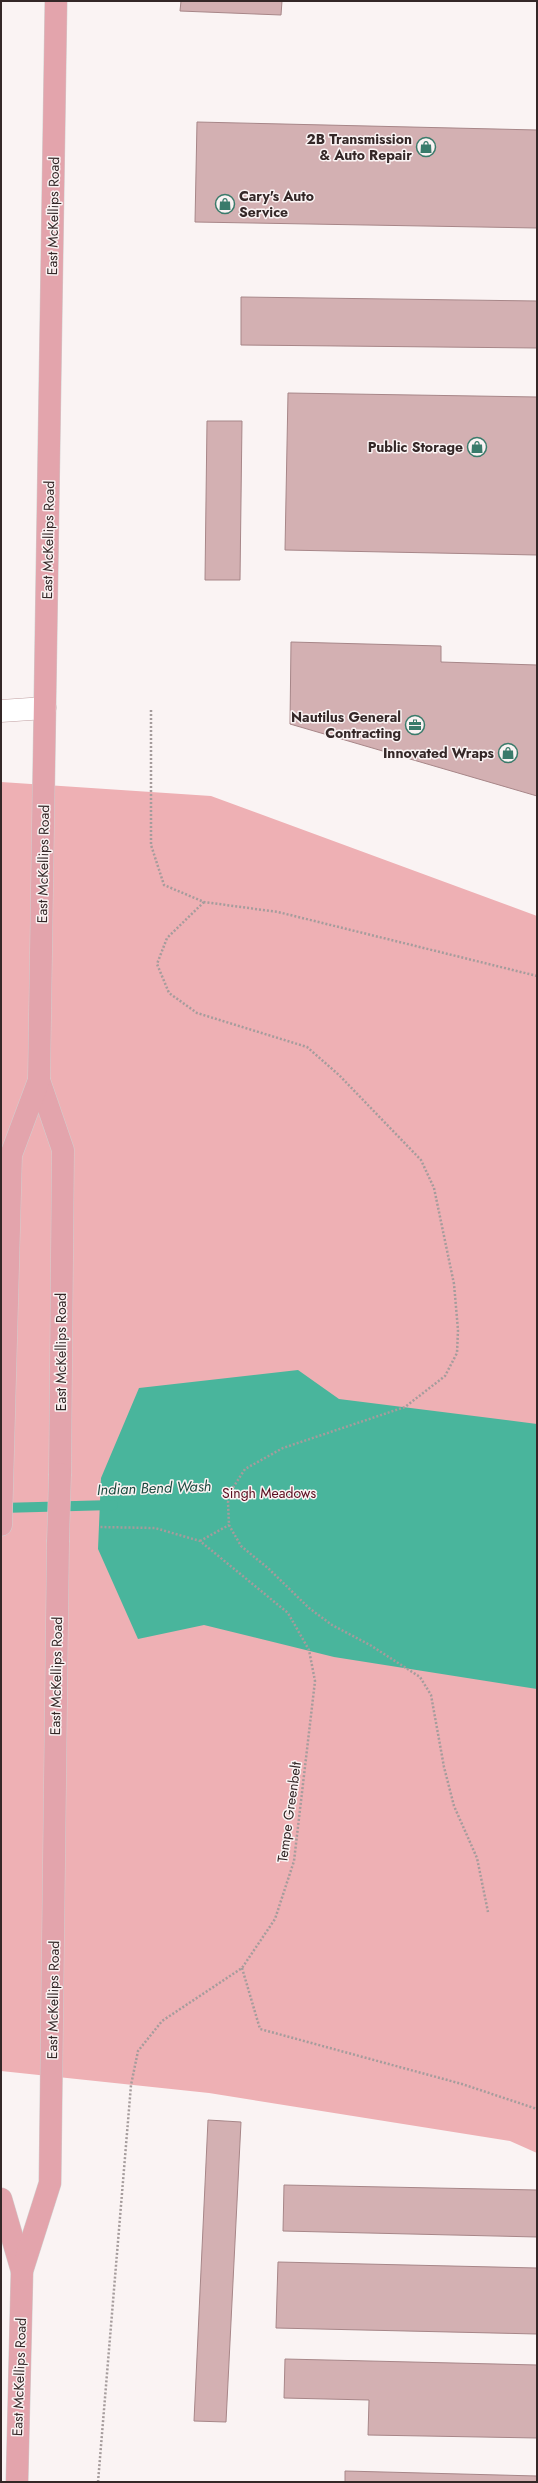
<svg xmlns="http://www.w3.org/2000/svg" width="538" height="2483" viewBox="0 0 538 2483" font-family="Jost,sans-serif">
<rect width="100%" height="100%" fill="#faf3f3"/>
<path fill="#eeb0b4" d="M1,782L211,796L537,916V2153L510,2141L209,2093L1,2071Z"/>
<path fill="#49b59c" d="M298,1370L339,1399L537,1424V1689L334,1657L204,1625L138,1639L98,1549L101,1478L139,1388Z"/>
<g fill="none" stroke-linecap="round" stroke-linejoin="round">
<path stroke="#49b59c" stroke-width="10" d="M1,1508L113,1505"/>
</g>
<g fill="#d3b0b2" stroke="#a78688">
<path d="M181,1H282L281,15L180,11Z"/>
<path d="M197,122L537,130V228L195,222Z"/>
<path d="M241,297L537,301V348L241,345Z"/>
<path d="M288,393L537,397V555L285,550Z"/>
<path d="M207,421H242L240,580H205Z"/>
<path d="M291,642L441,646V662L537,665V796L290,724Z"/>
<path d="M208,2120L241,2122L226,2422L194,2421Z"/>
<path d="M284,2185L537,2190V2237L283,2231Z"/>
<path d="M278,2262L537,2268V2334L276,2328Z"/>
<path d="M285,2359L537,2365V2438L368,2435L369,2400L284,2398Z"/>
<path d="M345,2471L537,2476V2482H345Z"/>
</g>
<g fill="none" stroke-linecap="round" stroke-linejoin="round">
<g stroke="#c1a0a2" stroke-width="23">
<path id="minor" d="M1,711L45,708"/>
</g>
<g stroke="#d2cfcf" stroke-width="23">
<g id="major">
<path d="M39,1080L63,1150L60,1474"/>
<path d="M1,1525L11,1155L39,1080L56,1"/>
<path d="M1,2199L22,2271"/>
<path d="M17,2482L22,2271L50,2183L58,1542"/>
</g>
</g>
<g stroke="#a59c9c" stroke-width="2.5" stroke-dasharray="2 2" stroke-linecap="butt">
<path d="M151,710V845L164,885L204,902L278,912L537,976"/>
<path d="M204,902L167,938L157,964L169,993L197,1013L307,1047L339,1075L421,1160L434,1188L454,1284L458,1330L457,1353L445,1376L405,1407L283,1448L245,1469L234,1486L228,1502L229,1525L241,1546L269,1569L309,1608L332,1625L370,1645L420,1677L431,1695L444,1767L454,1806L477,1858L488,1912"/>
<path d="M200,1541L229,1525"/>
<path d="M242,1968L260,2029L462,2084L537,2109"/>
<path d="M98,2482L131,2085L138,2051L162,2021L242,1968L275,1919L294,1861L315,1681L309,1650L288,1613L200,1541L155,1528L99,1527"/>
</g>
<use href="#minor" stroke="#fff" stroke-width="22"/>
<use href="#major" stroke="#e3a4ac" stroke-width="22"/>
<g stroke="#d2cfcf" stroke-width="23" stroke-linecap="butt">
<path id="major-bridge" d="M58,1542L60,1474"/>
</g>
<use href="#major-bridge" stroke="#e3a4ac" stroke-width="22"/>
</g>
<defs>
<g id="shop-ring" transform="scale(1)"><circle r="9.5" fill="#faf3f3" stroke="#3a7b6b" stroke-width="1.5"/><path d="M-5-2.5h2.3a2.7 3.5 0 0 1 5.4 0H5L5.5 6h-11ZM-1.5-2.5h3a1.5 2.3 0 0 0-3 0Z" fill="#3a7b6b"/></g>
<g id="office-ring" transform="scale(1)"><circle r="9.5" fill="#faf3f3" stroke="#3a7b6b" stroke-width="1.5"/><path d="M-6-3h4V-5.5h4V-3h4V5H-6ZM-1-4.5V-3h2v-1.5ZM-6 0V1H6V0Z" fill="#3a7b6b"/></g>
</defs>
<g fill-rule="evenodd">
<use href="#shop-ring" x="426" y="147"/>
<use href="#shop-ring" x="225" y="204"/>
<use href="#shop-ring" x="477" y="447"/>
<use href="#office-ring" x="415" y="725"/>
<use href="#shop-ring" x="508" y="753"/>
</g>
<g text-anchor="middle" stroke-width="3" stroke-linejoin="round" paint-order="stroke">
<g font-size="14" font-weight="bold" fill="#342727" stroke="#faf3f3" text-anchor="end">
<text x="412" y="144">2B Transmission<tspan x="412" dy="16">&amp; Auto Repair</tspan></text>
<text x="239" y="201" text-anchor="start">Cary's Auto<tspan x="239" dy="16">Service</tspan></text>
<text x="463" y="452">Public Storage</text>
<text x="401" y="722">Nautilus General<tspan x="401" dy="16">Contracting</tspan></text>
<text x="494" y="758">Innovated Wraps</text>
</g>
<g font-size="14" fill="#342727" stroke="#faf3f3">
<text transform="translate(53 216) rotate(-89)" y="5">East McKellips Road</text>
<text transform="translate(48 540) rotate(-89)" y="5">East McKellips Road</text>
<text transform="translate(43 864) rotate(-89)" y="5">East McKellips Road</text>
<text transform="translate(61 1352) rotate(-90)" y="5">East McKellips Road</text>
<text transform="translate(56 1676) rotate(-89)" y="5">East McKellips Road</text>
<text transform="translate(289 1812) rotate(-82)" y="5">Tempe Greenbelt</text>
<text transform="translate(53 2000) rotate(-89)" y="5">East McKellips Road</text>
<text transform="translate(19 2377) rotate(-88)" y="5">East McKellips Road</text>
</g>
<g font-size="14" fill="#5a0c1e" stroke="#faf3f3">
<text x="269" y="1498">Singh Meadows</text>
</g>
<g font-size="15" font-style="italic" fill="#1e4c41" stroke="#faf3f3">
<text transform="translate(154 1488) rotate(-2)" y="5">Indian Bend Wash</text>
</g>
</g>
<rect width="538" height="2483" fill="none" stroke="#342727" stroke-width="4"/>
</svg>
